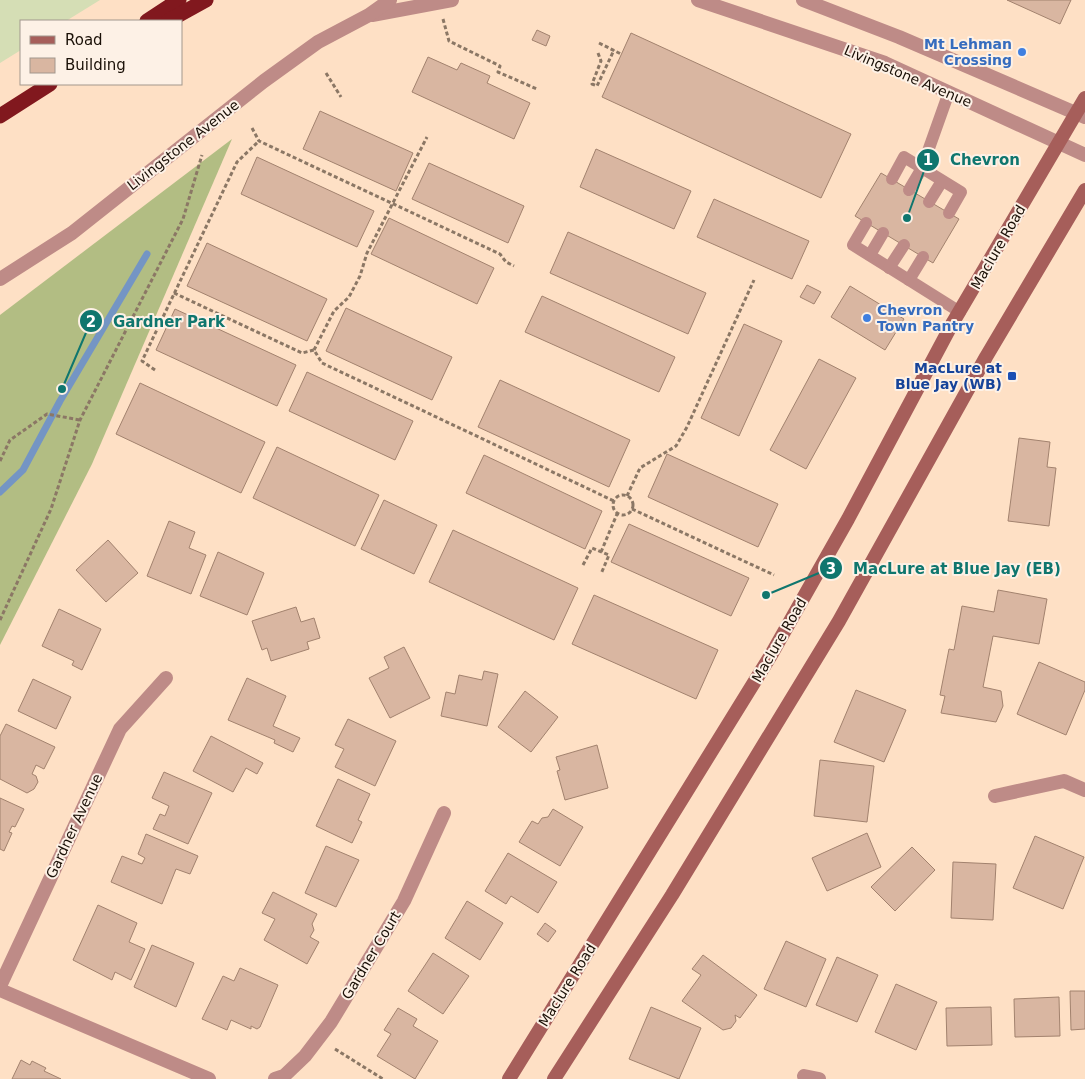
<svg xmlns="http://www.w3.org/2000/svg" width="1085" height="1079" viewBox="0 0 1085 1079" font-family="'DejaVu Sans',sans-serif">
<rect width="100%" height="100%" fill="#fee0c5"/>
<path fill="#d5deb5" d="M0,0H100L66,21H21V50L0,63Z"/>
<path fill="#b2bd83" d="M232,139L92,464L0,645V315Z"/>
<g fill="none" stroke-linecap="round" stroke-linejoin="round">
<path stroke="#7495c4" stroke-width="7" d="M0,492L23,470L60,401L147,254"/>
</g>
<g fill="#d9b6a1" stroke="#a2826e">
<path d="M1007,0H1071L1060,24Z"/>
<path d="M537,30L550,36L546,46L532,40Z"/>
<path d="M631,33L851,134L821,198L602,97Z"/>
<path d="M428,57L457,70L461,63L490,76L487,83L530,103L514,139L412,92Z"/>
<path d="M320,111L413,153L396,191L303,149Z"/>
<path d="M596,149L691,191L674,229L580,187Z"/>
<path d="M257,157L374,211L357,247L241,194Z"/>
<path d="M429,163L524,206L508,243L412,199Z"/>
<path d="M881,173L959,219L933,263L855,216Z"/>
<path d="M714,199L809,241L792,279L697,237Z"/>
<path d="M389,218L494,268L477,304L371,254Z"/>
<path d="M568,232L706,293L688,334L550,273Z"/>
<path d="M207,243L327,299L307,341L187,286Z"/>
<path d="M807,285L821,292L814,304L800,297Z"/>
<path d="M850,286L904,319L885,350L831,317Z"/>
<path d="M542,296L675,357L659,392L525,332Z"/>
<path d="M346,308L452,357L432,400L326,351Z"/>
<path d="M175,309L296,365L277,406L156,350Z"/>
<path d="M744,324L782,341L739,436L701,418Z"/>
<path d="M819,359L856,378L806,469L770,450Z"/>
<path d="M307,372L413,421L395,460L289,411Z"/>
<path d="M500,380L630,440L609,487L478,427Z"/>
<path d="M140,383L265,442L241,493L116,434Z"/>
<path d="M1019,438L1050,442L1047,467L1056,468L1049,526L1008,521Z"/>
<path d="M277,447L379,495L355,546L253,498Z"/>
<path d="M667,454L778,504L758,547L648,497Z"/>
<path d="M484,455L602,511L585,549L466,493Z"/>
<path d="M384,500L437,525L414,574L361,549Z"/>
<path d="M169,521L195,532L189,548L206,555L191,594L147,576Z"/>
<path d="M629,524L749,578L731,616L611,562Z"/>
<path d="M453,530L578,588L554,640L429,582Z"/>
<path d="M108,540L138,573L106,602L76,570Z"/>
<path d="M218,552L264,573L247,615L200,596Z"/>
<path d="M998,590L1047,599L1039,644L993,636L983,687L1001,691L1003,706L996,722L941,713L945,696L940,695L949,649L954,650L962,606L994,612Z"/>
<path d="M594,595L718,650L696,699L572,644Z"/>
<path d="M296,607L301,622L314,618L320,638L307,642L309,649L271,661L267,648L262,650L252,621Z"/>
<path d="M59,609L101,629L82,670L72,665L74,661L42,646Z"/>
<path d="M404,647L430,698L390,718L369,678L389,668L384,657Z"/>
<path d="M1039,662L1085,682V690L1066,735L1017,714Z"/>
<path d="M484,671L498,674L487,726L441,716L446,692L455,694L459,675L482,680Z"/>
<path d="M247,678L286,696L273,726L300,738L293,752L274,743L275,740L228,720Z"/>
<path d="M33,679L71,697L56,729L18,711Z"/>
<path d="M856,690L906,710L884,762L834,742Z"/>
<path d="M525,691L558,717L531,752L498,727Z"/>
<path d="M348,719L396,741L375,786L335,767L344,749L335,745Z"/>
<path d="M6,724L55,747L44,769L36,765L32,774L36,776L38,782L34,789L27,793L0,779V736Z"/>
<path d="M211,736L263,763L257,774L246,768L233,792L193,771Z"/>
<path d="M597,745L608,788L565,800L557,771L560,770L556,757Z"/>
<path d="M820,760L874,766L867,822L814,816Z"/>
<path d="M164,772L212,793L188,844L153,829L160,814L165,816L169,806L152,798Z"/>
<path d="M338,779L370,794L358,820L362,822L352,843L316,826Z"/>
<path d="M0,798L24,809L15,827L12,826L9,832L12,833L4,851L0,849Z"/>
<path d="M553,809L583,827L560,866L519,842L532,821L538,824L542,818L548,817Z"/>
<path d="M867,833L881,867L827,891L812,858Z"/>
<path d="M146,834L198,856L190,874L176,869L162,904L111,882L122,856L142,864L145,858L138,854Z"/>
<path d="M1035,836L1084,857L1063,909L1013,888Z"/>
<path d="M326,846L359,860L336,907L305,893Z"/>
<path d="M912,847L935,870L895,911L871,887Z"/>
<path d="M508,853L557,882L538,913L511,896L506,904L485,891Z"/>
<path d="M953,862L996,864L993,920L951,918Z"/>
<path d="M273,892L317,914L312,924L314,930L310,937L319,942L307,964L264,940L275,919L262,913Z"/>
<path d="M467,901L503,923L480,960L445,938Z"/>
<path d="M98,905L137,923L129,942L145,949L131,980L115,972L112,980L73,960Z"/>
<path d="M545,923L556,931L548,942L537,934Z"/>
<path d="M786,941L826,959L806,1007L764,989Z"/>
<path d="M152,945L194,963L176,1007L134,987Z"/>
<path d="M433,953L469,976L443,1014L408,991Z"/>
<path d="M703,955L757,995L740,1018L735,1015L736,1021L731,1028L723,1030L682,1001L701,975L692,969Z"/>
<path d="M837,957L878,975L857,1022L816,1005Z"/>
<path d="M240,968L278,985L260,1027L257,1029L251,1026V1029L231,1020L227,1030L202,1019L223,976L234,981Z"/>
<path d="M896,984L937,1002L916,1050L875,1032Z"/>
<path d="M1070,991H1085V1029L1071,1030Z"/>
<path d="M1059,997L1060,1036L1015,1037L1014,999Z"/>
<path d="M651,1007L701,1028L679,1079L629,1059Z"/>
<path d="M991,1007L992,1045L947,1046L946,1008Z"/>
<path d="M398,1008L417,1019L413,1026L438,1041L415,1079L377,1056L391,1034L384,1030Z"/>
<path d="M21,1060L30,1065L32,1061L46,1068L44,1071L61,1079H12Z"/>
</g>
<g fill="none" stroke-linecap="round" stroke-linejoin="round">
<g stroke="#8b7765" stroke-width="3" stroke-dasharray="4 2.5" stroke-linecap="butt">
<path d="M443,19L449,41L500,66L498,72L537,89"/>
<path d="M599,43L621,54"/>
<path d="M598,53L601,61L592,84L597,86L614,50"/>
<path d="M326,73L341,97"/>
<path d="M252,128L259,141L500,254L506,262L514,266"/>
<path d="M174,293L302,353L314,350L322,363L614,501"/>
<path d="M314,350L334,311L349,297L360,276L367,253L427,137"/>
<path d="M155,370L142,361L237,162L259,141"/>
<path d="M0,461L10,440L47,414L80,420"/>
<circle cx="623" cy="505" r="10"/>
<path d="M627,496L640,468L676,446L687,427L754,280"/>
<path d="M632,509L774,575"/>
<path d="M601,552L617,514"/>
<path d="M583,565L592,548L609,555L601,574"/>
<path d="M0,620L51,509L80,420L183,219L202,155"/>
<path d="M335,1049L383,1079"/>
</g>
<g stroke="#be8b87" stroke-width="12">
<path d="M892,179L904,157L922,168L909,190"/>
<path d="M929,202L942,181"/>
<path d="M949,213L961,192L922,168L949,92"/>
<path d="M866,223L853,245L909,280"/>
<path d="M870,255L883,233"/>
<path d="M923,257L909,280L960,312"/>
<path d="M889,268L904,245"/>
</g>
<g stroke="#be8b87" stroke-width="14">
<path d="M995,796L1064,781L1085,790"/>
<path d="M0,986L120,729L166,678"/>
<path d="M0,990L209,1079"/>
<path d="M804,1076L819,1079"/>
<path d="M275,1079L284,1076L305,1056L331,1022L404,901L444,813"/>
</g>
<g stroke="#be8b87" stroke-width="14">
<path d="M698,0L885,63L1085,155"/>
<path d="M803,0L899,37L1085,117"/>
<path d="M372,15L452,0"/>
<path d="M0,279L72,233L264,81L318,42L369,15L390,0"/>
</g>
<g stroke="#a65e5a" stroke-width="14">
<path d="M509,1079L771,655L848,519L952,324L1085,98"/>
<path d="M554,1079L672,895L839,621L986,357L1085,190"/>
</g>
<g stroke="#81181e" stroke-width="15">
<path d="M147,21L179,0"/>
<path d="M168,21L206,0"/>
<path d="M0,116L50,84"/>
</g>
</g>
<g fill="#3f7fe0" stroke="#fdf1e6" stroke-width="2">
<circle cx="1022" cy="52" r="5"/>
<circle cx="867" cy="318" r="5"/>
</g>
<rect fill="#1a4fb4" stroke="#fdf1e6" stroke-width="2" x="1007" y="371" width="10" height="10" rx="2.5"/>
<g text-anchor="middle" stroke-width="4" stroke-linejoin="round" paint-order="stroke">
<g font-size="14" font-weight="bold" fill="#366cbe" stroke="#fdf1e6" text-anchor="end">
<text x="1012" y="49">Mt Lehman<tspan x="1012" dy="16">Crossing</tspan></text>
<text x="877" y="315" text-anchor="start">Chevron<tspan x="877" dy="16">Town Pantry</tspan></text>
</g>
<g font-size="14" fill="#1a1007" stroke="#fdf1e6">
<text transform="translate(908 76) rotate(23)" y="5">Livingstone Avenue</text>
<text transform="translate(183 145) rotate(-38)" y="5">Livingstone Avenue</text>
<text transform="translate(998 247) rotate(-60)" y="5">Maclure Road</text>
<text transform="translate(779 640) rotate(-60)" y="5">Maclure Road</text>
<text transform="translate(74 826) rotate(-65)" y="5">Gardner Avenue</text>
<text transform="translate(371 955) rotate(-59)" y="5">Gardner Court</text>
<text transform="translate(567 985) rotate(-58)" y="5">Maclure Road</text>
</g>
<g font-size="14" font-weight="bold" fill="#164399" stroke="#fdf1e6" text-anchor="end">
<text x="1002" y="373">MacLure at<tspan x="1002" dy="16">Blue Jay (WB)</tspan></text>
</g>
</g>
<path fill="none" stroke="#0f766e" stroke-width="2" d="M907 218L928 160M62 389L91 321M766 595L831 568"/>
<g fill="#0f766e" stroke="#fdf1e6" stroke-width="2">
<circle cx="907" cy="218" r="5"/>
<circle cx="62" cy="389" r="5"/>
<circle cx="766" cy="595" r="5"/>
<circle cx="928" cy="160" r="12"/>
<circle cx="91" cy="321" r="12"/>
<circle cx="831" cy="568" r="12"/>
</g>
<g font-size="15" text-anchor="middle" font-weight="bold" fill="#fff">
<text x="928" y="165">1</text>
<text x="91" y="327">2</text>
<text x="831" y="574">3</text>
</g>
<g font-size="15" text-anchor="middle" font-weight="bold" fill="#0f766e" stroke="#fdf1e6" stroke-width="4" stroke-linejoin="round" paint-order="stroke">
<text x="985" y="165">Chevron</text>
<text x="169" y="327">Gardner Park</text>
<text x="957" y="574">MacLure at Blue Jay (EB)</text>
</g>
<rect x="20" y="20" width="162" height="65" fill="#fdf1e6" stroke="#a2978d"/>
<rect x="30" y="36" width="25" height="8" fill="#a65e5a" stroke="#a2978d"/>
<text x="65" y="45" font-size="15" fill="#1a1007">Road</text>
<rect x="30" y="58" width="25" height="15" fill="#d9b6a1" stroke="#a2978d"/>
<text x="65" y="70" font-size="15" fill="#1a1007">Building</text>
</svg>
